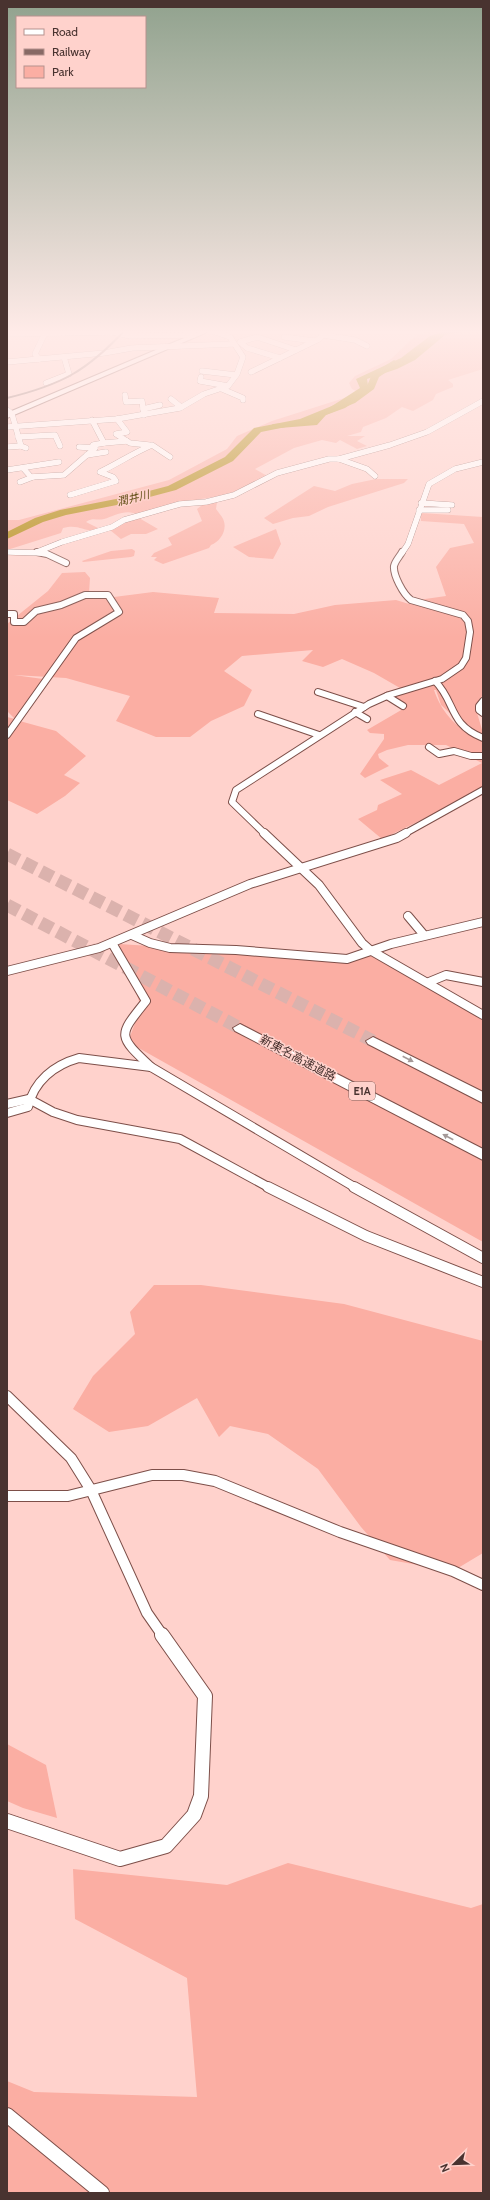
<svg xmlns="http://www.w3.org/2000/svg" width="490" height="2200" viewBox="0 0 490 2200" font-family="Cabin,'Noto Sans JP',sans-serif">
<rect width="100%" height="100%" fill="#ffd2cc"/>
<g fill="#fbaea3" fill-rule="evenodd">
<path d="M427,330H483V369L448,380L453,384V387L436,394L433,400L413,411L402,407L386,418L363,427L361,432L347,436H365L357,441L367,446L357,449L340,440L336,443L322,440L294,448L255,469L269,477L233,494L182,502L138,515C127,508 114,516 104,519C96,521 94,517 86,522L100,529C84,534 81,523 63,528L61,533L7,550V520H19L169,480L227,449L237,436L272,421L360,393L352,389L349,383L355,376L391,359L413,338Z"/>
<path d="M376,479H408L404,483L328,507L309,516L293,518L273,524L264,518L314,486L335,491L352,484Z"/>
<path d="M217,502L216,509C218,512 220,514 222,517C229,528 221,541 211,545L209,548L163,564L154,560L157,557H151L154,553L172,545L168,538L202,521L197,509L205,503Z"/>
<path d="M421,513L483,517V695L475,706L483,733V716V790L382,839L358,819L377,810L378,805L402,794L380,780L411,770L439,785L482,763L446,745H408L387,750L378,754L379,758L389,766L365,778L360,774L384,739V734L370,733L367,730L403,709L391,697L400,688L374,673L342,659L323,667L302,661L313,650L242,656L224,671L252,690L244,706L211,721L190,737H156L116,721L130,696L66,678L14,675L43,679L16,720L56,731L86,756L64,775L80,783L65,796L37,814L7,800V717L15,719L7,711V624L48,591L62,573L85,572L90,578L89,593L114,597L153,592L219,598L214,613L294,614L335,605L396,600L409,604L425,599L446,596L436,567L450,548L474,543L464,524L421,521ZM434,690H436L441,705L474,735C455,728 440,709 434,690Z"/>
<path d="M139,518L158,529L146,534H131L121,539L110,530L124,522Z"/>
<path d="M276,529L281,544L273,559L249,557L233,547Z"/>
<path d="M132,549L135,551L134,556L131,557L83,562L82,561L111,551Z"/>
<path d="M119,944L338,958L365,952L483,1020V1242L128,1042L141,1007Z"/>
<path d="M154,1285H201L344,1304L483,1341V1553L453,1571L390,1560L361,1527L318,1469L268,1434L230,1426L219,1437L197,1398L148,1426L109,1432L73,1409L93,1376L135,1334L130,1312Z"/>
<path d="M7,1744L46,1765L57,1818L23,1808L7,1801Z"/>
<path d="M288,1863L471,1908L483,1904V2193H7V2081L34,2092L197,2097L187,1978L75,1919L73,1869L227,1885Z"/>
</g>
<path fill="#ae8707" d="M448,330H469L445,335L415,360L397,369L367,379L369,392L345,408L326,415L317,425L267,429L273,424L307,422L360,388L356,379L401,358L430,336Z"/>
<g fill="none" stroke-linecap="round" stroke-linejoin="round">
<path fill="#ae8707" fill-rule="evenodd" d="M394,360L399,363L397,365L379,377L374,389L355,403L306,423L261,432L233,461L176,490L127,503L66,515L43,522L7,539V532L35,518L60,510L126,497L168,486L225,457L254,428L300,419L349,399L367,386L372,374Z"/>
<g stroke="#dbb2ad" stroke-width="13" stroke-dasharray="13 6" stroke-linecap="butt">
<path d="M7,854L373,1041"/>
<path d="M7,905L240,1028"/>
</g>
<g stroke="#7d4f49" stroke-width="6">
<g id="minor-far4">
<path d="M108,331L130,336L194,335"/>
<path d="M7,334L114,332"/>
<path d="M323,335L355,340L367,346"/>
<path d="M284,337L314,341"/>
<path d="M280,358L247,348L240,342L257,337L296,350"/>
<path d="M39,359L35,354L45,333"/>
<path d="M7,362L104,353L132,348L233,344"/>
<path d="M202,371L236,375"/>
<path d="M251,372L319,339L328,330"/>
<path d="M201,377L200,381L228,386"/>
<path d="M46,383L69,374L64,357"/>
<path d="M222,389L243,398V400"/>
<path d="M125,395L126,402L142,401L144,415"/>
<path d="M171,399L181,407"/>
<path d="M143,409L160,405"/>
<path d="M7,410L12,414L21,446L26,448"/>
<path d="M117,419L127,432L116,434L130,443L149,445"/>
<path d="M7,427L117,419L180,408L204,394L228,386L237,374L243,357L230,337L209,330"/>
<path d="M18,437L55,435L60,446"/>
<path d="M104,443L127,441"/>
<path d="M7,447L21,446"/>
<path d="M79,447L95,448"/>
<path d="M87,455L106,452"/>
<path d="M339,459L390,445L427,432L483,401"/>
<path d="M23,468L31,477L64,475L95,448L93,445L104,443L92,420"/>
<path d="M7,470L59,462"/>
<path d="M20,482L33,477"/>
<path d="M70,495L116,481L113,477L100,472C119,463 133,453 152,445L170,457"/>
<path d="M421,503L452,505"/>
<path d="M419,510H448"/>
<path d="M7,552L43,553"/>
<path d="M37,552L62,542L112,527L124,520L180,504L206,502L234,495L277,473L329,459H339L367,469L375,476"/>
<path d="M402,553L408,544L429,484L455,469L483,462"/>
</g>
</g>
<g stroke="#7d4f49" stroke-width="8">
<g id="minor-far3">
<path d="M37,552L47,554L66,563"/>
<path d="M7,614H14V622H24L36,611L61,605L85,595H108L119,612L76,638L7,735"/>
<path d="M435,681C456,702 448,724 483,738"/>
<path d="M318,692L364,707"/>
<path d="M387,696L403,706"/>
<path d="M483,701L479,706V710L483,713"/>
<path d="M355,712L367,719"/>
<path d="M258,714L319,735"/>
<path d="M429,747L439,754L454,751L471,756H483"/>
<path d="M265,834L232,802L236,790L369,704L389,695L442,679L461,666L466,658L470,632L468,621L463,615L411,600C403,594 393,575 394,566C395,561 400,556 402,552"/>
<path d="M404,834L483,790"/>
</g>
</g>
<g stroke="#7d4f49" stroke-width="10">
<g id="minor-far2">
<path d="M264,833L319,885L362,943L370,950L483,1015"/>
<path d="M408,916L424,935"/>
<path d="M132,935L150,943L170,948L236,950L347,959L391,944L483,922"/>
<path d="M112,943L146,1001C118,1036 117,1035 151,1067"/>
<path d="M7,971L99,948L250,884L397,838L406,833"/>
<path d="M429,982L446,975L483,982"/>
<path d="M7,1104L29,1099L53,1112L77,1120L180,1139L270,1188"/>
<path d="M7,1113L28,1107C34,1081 54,1065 79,1058L151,1067L356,1188"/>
</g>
</g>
<g stroke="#7d4f49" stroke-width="12">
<g id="minor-far1">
<path d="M268,1187L366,1236L483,1282"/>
<path d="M354,1187L483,1258"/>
<path d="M7,1396L71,1458L91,1490L147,1613L163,1636"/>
<path d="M7,1496H68L152,1475H183L215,1481L340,1532L453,1571L483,1585"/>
</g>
</g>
<g stroke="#7d4f49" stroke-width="16">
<g id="minor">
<path d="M7,1821L120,1859L166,1846L194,1815L201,1796L205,1696L162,1635"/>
<path d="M7,2115L102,2193"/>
</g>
</g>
<g stroke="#7d4f49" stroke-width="2">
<path id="major" d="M203,330H212L7,418V413Z"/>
</g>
<g stroke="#7d4f49" stroke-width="2">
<g id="highway">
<path d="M240,1024L483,1149V1160L235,1031L233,1028Z"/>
<path d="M373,1037L483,1092V1103L368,1044L366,1041Z"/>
</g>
</g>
<use href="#minor-far4" stroke="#fff" stroke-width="5.5"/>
<use href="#minor-far3" stroke="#fff" stroke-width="6"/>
<use href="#minor-far2" stroke="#fff" stroke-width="8"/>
<use href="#minor-far1" stroke="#fff" stroke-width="10"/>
<use href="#minor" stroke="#fff" stroke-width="14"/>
<use href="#major" fill="#fff" fill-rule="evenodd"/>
<use href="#highway" fill="#fff" fill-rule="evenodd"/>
<path stroke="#876965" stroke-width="2" d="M7,398C61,385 87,371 125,330"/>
</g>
<defs><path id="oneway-solid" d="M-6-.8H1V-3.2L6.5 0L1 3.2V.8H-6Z"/></defs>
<g fill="#a49998">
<use href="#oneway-solid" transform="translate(408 1059) rotate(27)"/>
<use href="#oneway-solid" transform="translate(448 1137) rotate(-152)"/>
</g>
<linearGradient id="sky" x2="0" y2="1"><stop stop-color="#91a28e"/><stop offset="0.52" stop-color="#ffebe8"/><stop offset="1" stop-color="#ffebe8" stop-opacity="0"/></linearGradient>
<rect width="490" height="638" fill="url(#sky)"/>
<g text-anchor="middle" stroke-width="3" stroke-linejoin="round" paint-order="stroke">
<g font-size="11" font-style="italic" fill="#644f18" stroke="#ffd2cc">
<text transform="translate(133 498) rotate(-14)" y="4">潤井川</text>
</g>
<rect fill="#ffd2cc" stroke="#80635f" stroke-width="1" x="349" y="1082" width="26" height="18" rx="3"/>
<g font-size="11" font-weight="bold" fill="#493330">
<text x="362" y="1095">E1A</text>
</g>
<g font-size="12" fill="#493330" stroke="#ffd2cc">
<text transform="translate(298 1058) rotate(28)" y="4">新東名高速道路</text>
</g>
</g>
<rect width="490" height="2200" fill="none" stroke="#493330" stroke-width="16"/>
<rect x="16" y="16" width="130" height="72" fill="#ffd2cc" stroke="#b6928e"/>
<rect x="24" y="29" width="20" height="6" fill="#ffffff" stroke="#b6928e"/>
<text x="52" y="36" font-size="12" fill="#493330">Road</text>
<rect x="24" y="49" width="20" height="6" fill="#876965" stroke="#b6928e"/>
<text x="52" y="56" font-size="12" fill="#493330">Railway</text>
<rect x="24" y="66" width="20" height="12" fill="#fbaea3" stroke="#b6928e"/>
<text x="52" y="76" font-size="12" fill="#493330">Park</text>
<g transform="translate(454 2164) rotate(247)" stroke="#ffd2cc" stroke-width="3" paint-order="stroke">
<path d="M0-3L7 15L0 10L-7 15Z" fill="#493330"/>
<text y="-6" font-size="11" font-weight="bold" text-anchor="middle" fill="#493330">N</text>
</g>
</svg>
